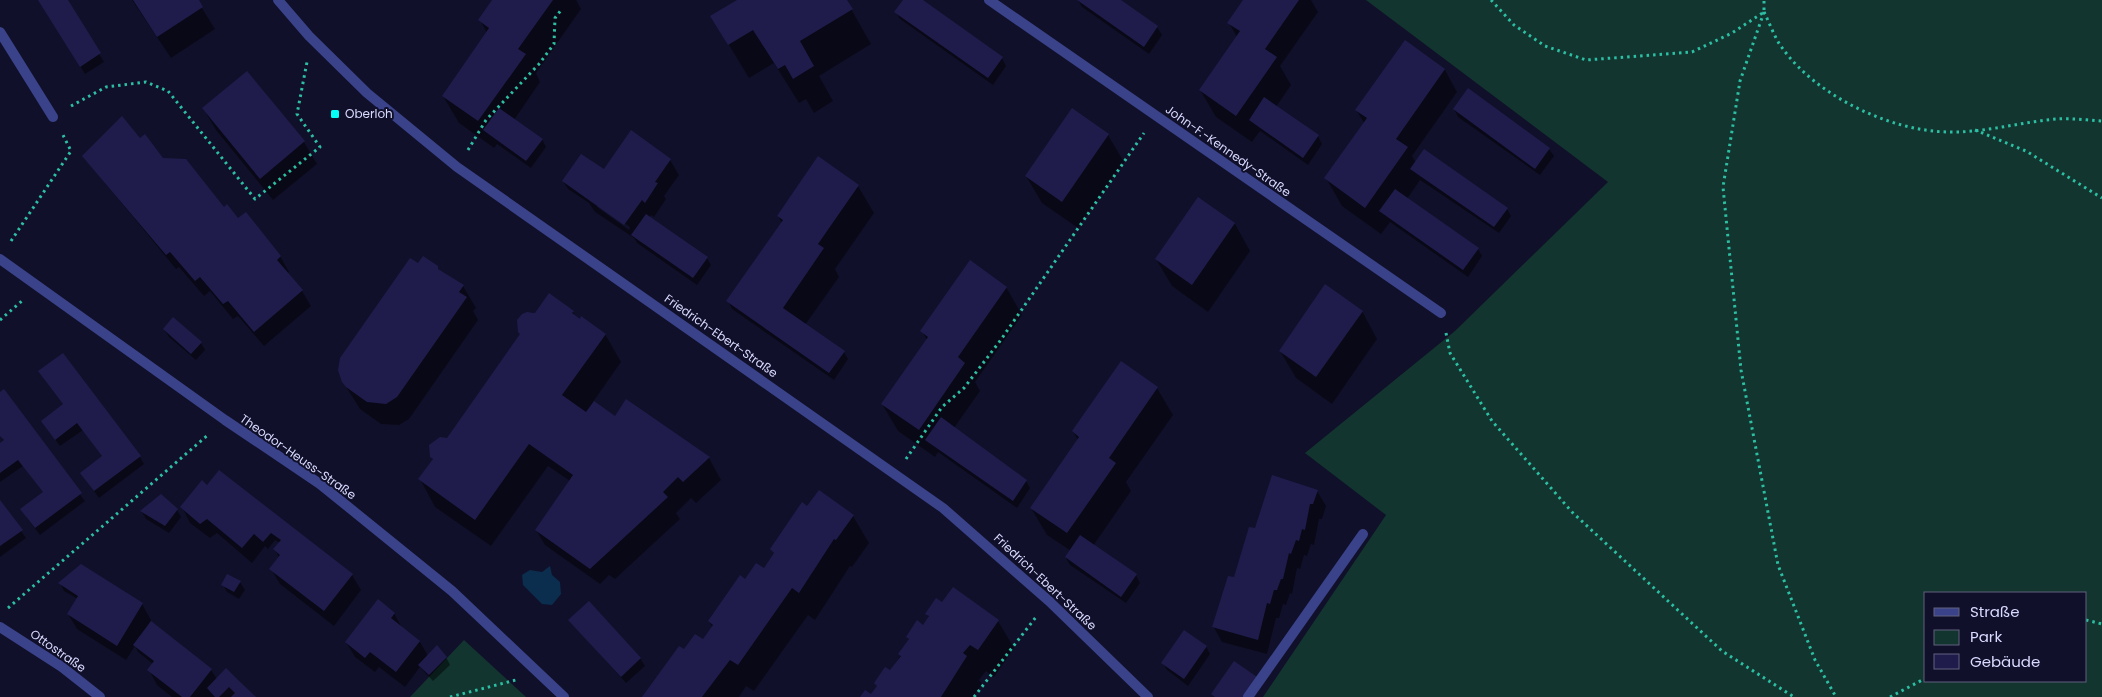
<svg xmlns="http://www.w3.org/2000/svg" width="2102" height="697" viewBox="0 0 2102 697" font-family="Poppins,sans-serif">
<rect width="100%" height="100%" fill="#11102a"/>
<g fill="#13352f" fill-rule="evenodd">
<path d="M1366,0H2102V697H1263L1386,515L1305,453L1455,331L1608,182ZM1926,593H2086V681H1926Z"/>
<path d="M464,640L526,697H410Z"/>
</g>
<path fill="#0b2d4e" d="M550,566L552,575L560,582L561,594L552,605L542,604L523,585L522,575L530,570L542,572Z"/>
<g fill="#0007" fill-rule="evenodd">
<path d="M40,0H66L104,62L85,74Z"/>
<path d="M132,0H197L215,29L171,58Z"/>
<path d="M494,0H576L581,9L536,73L540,82L514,120L542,139L546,147L531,168L497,144L494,148L459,123L443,96L487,33L480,20Z"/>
<path d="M739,0H846L871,44L819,76L833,101L814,113L806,99L799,103L774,63L749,78L712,17Z"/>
<path d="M904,0H921L1002,58L1006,66L993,85L900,19L896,12Z"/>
<path d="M1078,0H1119L1157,27L1162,35L1149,54L1082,7Z"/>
<path d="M1244,0H1311L1318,12L1280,66L1291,85L1276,107L1318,136L1322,144L1308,165L1260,131L1252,142L1216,117L1200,90L1237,37L1229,23Z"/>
<path d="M1405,42L1445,70L1457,92L1412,156L1416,163L1507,209L1511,216L1499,233L1420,180L1407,199L1478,249L1482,256L1468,277L1390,222L1381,234L1342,206L1326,178L1365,124L1356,110Z"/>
<path d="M247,72L304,142L317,164L273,200L216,130L203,108Z"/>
<path d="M1454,109L1549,149L1554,156L1540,175L1458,117Z"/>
<path d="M1072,110L1108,135L1124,162L1078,228L1042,203L1026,176Z"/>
<path d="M139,140L280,256L289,272L287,274L302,291L311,306L264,346L238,316L233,319L210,291L204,296L179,267L176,269L83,156Z"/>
<path d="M670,160L679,175L664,196L666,199L654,217L651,215L649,218L707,258L711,265L697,285L637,243L634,238L595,212L589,203L568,189L563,181L602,170ZM597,204L630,227L629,230L597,207Z"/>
<path d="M858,186L874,213L835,269L839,277L805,325L844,352L848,359L834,380L732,309L728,301L782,223L778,216Z"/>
<path d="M1199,198L1235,224L1250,251L1208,312L1172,286L1156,259Z"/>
<path d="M418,264L439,271L463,286L476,308L473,311L478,320L409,419L399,425L381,424L360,409L343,382Z"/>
<path d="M1006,287L1022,315L975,382L980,391L954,428L1026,481L1030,488L1017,508L938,452L935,457L898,431L882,404L927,340L922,331Z"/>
<path d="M1362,311L1377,339L1332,404L1296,378L1280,351Z"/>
<path d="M532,312L536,315L573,312L576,318L605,334L621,362L593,402L615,417L626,401L709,458L721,480L696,503L691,498L676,513L680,519L615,579L609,575L600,584L545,545L536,530L570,481L548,466L491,546L435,507L420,479L433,460L431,456L448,439L521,335L523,315Z"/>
<path d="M164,329L201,343L205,350L196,360L169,337Z"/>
<path d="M44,379L140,457L144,464L99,498L81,473L103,457L83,430L60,446L47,429L64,405Z"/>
<path d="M1157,388L1173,415L1126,482L1131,491L1093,546L1136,575L1140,583L1126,603L1070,565L1066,558L1071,551L1047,535L1031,508L1078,440L1073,431Z"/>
<path d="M0,393L85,501L40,535L26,517L44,493L23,466L0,482V445L4,441L0,435Z"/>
<path d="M202,482L352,575L361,590L334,626L280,584L271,569L279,557L275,550L280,543L275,540L268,549L265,546L252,563L217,533L210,538L190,523L182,507Z"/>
<path d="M1317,491L1326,506L1322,519H1319L1314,545L1311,544L1307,556L1304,555L1300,569L1297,568L1292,594L1290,593L1286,605L1283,604L1279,618H1276L1267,654L1222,642L1213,626L1256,530Z"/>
<path d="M0,502L26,538L0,557Z"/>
<path d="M808,508L853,516L869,543L852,567L850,566L815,620L808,615L754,691L746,686L739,697H644L684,651L703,641L713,628L709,621L746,581L764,570L775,555L771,549Z"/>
<path d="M177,510L181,517L169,533L146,519L142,512Z"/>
<path d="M81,565L142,604L151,620L150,622L211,670L217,679L254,697H172L157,685L149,670L153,664L138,652L135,646L126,660L77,629L68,614L78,599L64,591L60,583Z"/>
<path d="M228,575L240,582L245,590L239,599L227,592L223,585Z"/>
<path d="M394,613L402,628L420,642L428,656L446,657L450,665L433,681L420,667L405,687L379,667L375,672L355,657L346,642Z"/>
<path d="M927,614L998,621L1014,648L994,677L986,671L979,680L982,684L973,697H861L871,696L878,687L875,683L891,672L909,640L907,637L924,627L929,618Z"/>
<path d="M570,621L640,658L645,666L626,683Z"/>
<path d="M1206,646L1210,654L1188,686L1167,670L1163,663Z"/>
</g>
<g fill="#1f1c4c">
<path d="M38,0H68L101,53L80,67Z"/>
<path d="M133,0H199L203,7L157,37Z"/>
<path d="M492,0H553L518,49L526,54L478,121L442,96L489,28L478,20Z"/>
<path d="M737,0H847L853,9L800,41L814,66L793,79L785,65L778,69L753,30L728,45L710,16Z"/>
<path d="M903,0H923L1003,57L988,78L894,12Z"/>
<path d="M1077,0H1121L1158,26L1144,47Z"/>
<path d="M1243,0H1299L1265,49L1277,57L1236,116L1199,90L1240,31L1227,23Z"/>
<path d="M1405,40L1445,69L1396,139L1408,147L1365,208L1324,178L1367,118L1355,110Z"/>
<path d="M247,71L305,141L260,179L202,108Z"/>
<path d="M1468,88L1550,148L1535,169L1453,109Z"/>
<path d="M1264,97L1319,135L1303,158L1249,120Z"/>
<path d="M499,108L543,139L526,161L483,130Z"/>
<path d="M1072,108L1109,134L1062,202L1025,176Z"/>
<path d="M122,116L140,138L145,134L163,158L186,159L224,207L227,204L238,218L246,212L281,256L277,260L303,290L254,332L228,301L223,304L200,277L195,281L170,252L166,255L82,156Z"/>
<path d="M631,130L671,159L655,182L658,183L645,203L642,200L624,225L562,181L581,154L604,169Z"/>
<path d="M1424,149L1508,208L1494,227L1410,169Z"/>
<path d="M818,156L859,185L818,244L824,248L783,308L845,351L829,373L726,301L783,220L777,216Z"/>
<path d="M1395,189L1479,248L1463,270L1379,211Z"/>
<path d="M1198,197L1235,223L1192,285L1155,259Z"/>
<path d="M646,214L708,257L693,278L631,235Z"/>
<path d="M423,256L438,266V269L464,285L459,292L467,297L397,397L386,404L367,402L346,387L342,382L338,370L340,358L410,258L418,263Z"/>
<path d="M970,260L1007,287L958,357L965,363L919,430L881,404L928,337L920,331Z"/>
<path d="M1325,284L1363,311L1316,377L1279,351Z"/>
<path d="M549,293L574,311L572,313L580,319L581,316L606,334L562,395L586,412L594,401L615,416L626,399L710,457L683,482L678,477L663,492L668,497L590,569L535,530L573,475L529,444L475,520L418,479L433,459L430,457L429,445L440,437L447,438L520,334L518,332L517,320L522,314L527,312L535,313Z"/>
<path d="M173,317L202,342L191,354L163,329Z"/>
<path d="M63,353L141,456L94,491L80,473L102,456L77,423L55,440L41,421L63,404L38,371Z"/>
<path d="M1121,361L1158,387L1109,458L1116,463L1067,533L1030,508L1079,437L1072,431Z"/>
<path d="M4,389L82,493L35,528L20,509L43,492L18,460L0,473V443L4,440L0,436V392Z"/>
<path d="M941,417L1027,480L1013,501L925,440Z"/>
<path d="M219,470L353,574L324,611L269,569L280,555L273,549L281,540L271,533L263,542L254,534L242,548L207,519L200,524L180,507L202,480L207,485Z"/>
<path d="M1272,475L1318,490L1313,504H1310L1305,530L1302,529L1299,541L1296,540L1291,554L1289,553L1283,579H1281L1277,590H1274L1270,604L1267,603L1258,640L1212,627L1228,576L1234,577L1249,527L1255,528Z"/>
<path d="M819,490L854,515L836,540L834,539L799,593L792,588L738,665L730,660L702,697H642L679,646L684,649L695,634L703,639L713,625L708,621L740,575L745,579L756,563L764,568L774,553L770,549L802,502L807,506Z"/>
<path d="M161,494L178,509L165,526L140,511Z"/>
<path d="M0,500L23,530L0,546Z"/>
<path d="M1080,535L1137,574L1121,597L1065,557Z"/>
<path d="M81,564L143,603L117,646L67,614L78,596L58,583Z"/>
<path d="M227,574L241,581L234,592L221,585Z"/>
<path d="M953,587L999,620L978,650L970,645L963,653L967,656L941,697H860L865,690L871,694L877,686L874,683L885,667L890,670L901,656L898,654L909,639L906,637L917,620L923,625L929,616L925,614L936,598L942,602Z"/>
<path d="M378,599L395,613L391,618L420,641L396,672L370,652L365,658L345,642Z"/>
<path d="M589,601L641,658L621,677L568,620Z"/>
<path d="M151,621L212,669L190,697H182L147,670L154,661L133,645Z"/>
<path d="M1184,630L1207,646L1184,679L1161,663Z"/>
<path d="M437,645L447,657L429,675L418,665Z"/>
<path d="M1234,661L1257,677L1243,697H1215L1211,694Z"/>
<path d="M226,668L237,679L256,697H231L235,693L229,687L219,697H215L207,688Z"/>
</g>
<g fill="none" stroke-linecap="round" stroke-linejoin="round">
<g stroke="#2dbfa3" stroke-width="3" stroke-dasharray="2.5 4" stroke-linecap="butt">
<path d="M1491,0L1514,25L1545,46L1586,60L1692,52L1732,33L1764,12V0"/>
<path d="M1764,12L1740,81L1723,187L1741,370L1778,565L1815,660L1836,697"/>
<path d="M1764,12C1770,24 1775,39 1783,49C1817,96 1890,131 1948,132C1984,133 2020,122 2057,119C2071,118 2087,120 2102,121"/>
<path d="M71,106L106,87L146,82L168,91L255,199L320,147L297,114L307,62"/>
<path d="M1975,130L2026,151L2102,198"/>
<path d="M468,150L486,120L539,64L554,44L555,18L561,10"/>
<path d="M11,241L71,151L63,135"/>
<path d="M0,320L23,300"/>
<path d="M1446,333L1450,353L1492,421L1572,512L1722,651L1794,697"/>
<path d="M906,459L942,407L964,388L1000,341L1144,133"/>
<path d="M8,608L209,434"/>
<path d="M2086,620L2102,624"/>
<path d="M450,697L516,680"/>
<path d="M974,697L1036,617"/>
<path d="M1890,697L1926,678"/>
</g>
<path stroke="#3a428a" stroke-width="10" d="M1248,697L1363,534"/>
<g stroke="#3a428a" stroke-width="10">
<path d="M278,0L309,36L367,93L457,167L943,508L1049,601L1148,697"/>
<path d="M989,0L1441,313"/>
<path d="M0,32L53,117"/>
<path d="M0,259L225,420L320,484L452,591L564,697"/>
<path d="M0,627L62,667L100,697"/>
</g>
</g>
<rect fill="#05fff6" stroke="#11102a" stroke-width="2" x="330" y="109" width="10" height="10" rx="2.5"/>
<g text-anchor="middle" stroke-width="4" stroke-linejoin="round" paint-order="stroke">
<g font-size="12" fill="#d9daff" stroke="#11102a" text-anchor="start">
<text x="345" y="118">Oberloh</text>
</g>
<g font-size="12" fill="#d9daff" stroke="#11102a">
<text transform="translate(1228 151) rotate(35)" y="4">John-F.-Kennedy-Straße</text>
<text transform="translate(721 336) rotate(35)" y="4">Friedrich-Ebert-Straße</text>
<text transform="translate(298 457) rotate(35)" y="4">Theodor-Heuss-Straße</text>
<text transform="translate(1045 582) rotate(43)" y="4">Friedrich-Ebert-Straße</text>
<text transform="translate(58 651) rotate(35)" y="4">Ottostraße</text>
</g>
</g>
<rect x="1924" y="592" width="162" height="90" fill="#11102a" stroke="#61617f"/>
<rect x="1934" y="608" width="25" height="8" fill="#3a428a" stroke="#61617f"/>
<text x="1970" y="617" font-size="15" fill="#d9daff">Straße</text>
<rect x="1934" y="630" width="25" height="15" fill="#13352f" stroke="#61617f"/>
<text x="1970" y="642" font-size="15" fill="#d9daff">Park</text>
<rect x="1934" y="654" width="25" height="15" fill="#1f1c4c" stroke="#61617f"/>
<text x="1970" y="667" font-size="15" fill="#d9daff">Gebäude</text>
</svg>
